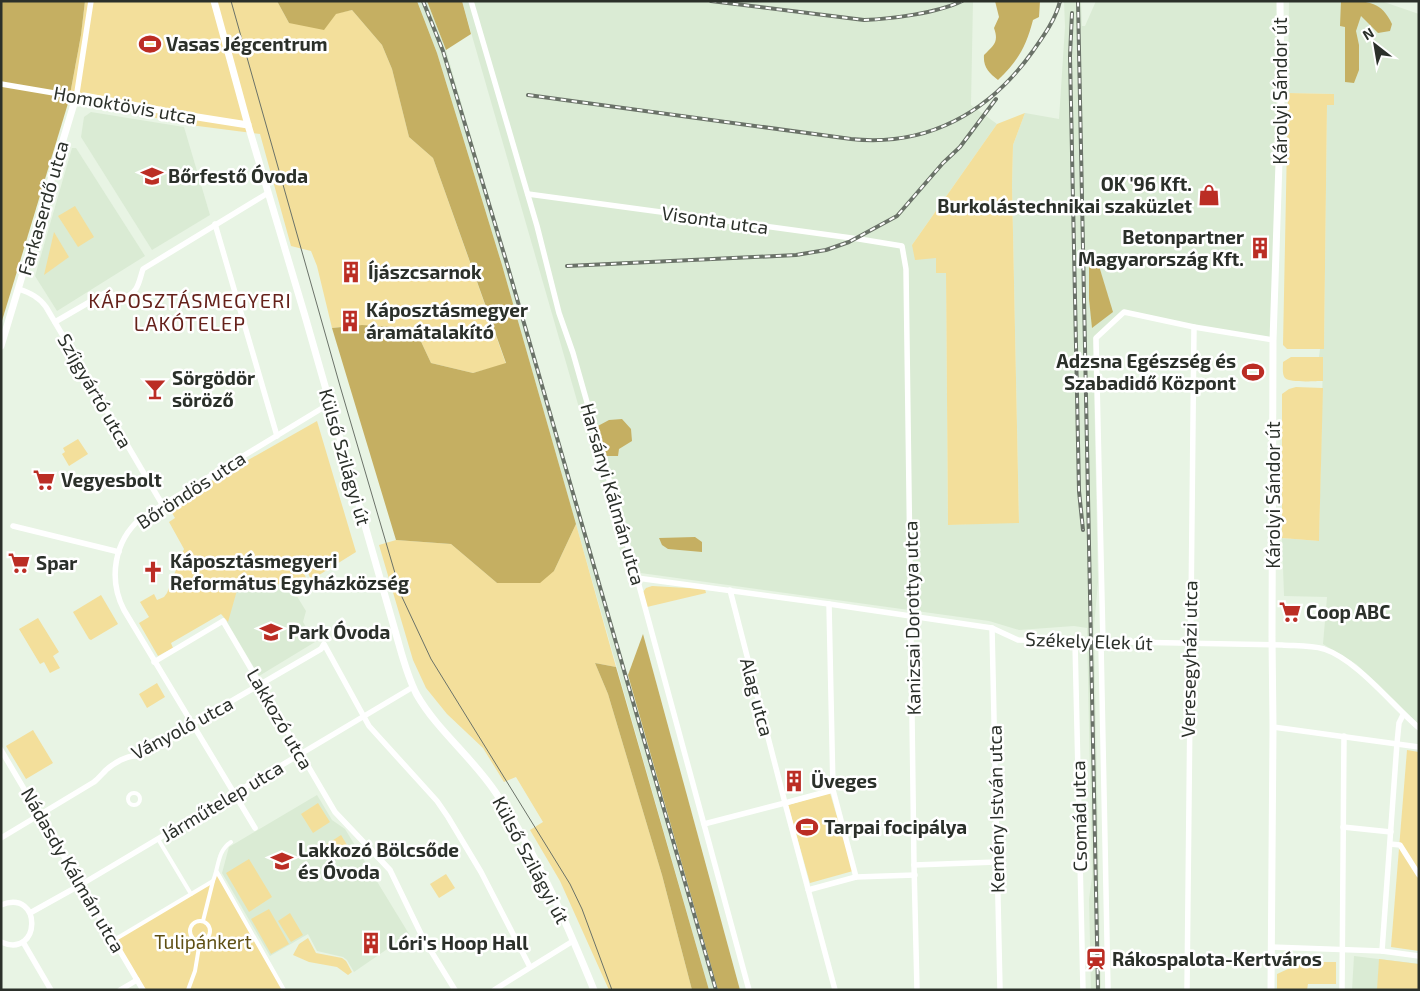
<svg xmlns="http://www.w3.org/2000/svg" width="1420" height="991" viewBox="0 0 1420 991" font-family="'Exo 2',sans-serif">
<rect width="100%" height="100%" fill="#e8f4e4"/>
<g fill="#daebd4">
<path d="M417,1H427L446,50L718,990H709L502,265L437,53Z"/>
<path d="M462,1H973L971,105L997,124L912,245L936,258L946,273L948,525L1019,522L1012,185L1013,145L1025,113L1059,119L1065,27L1064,1H1081L1082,26H1085L1096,1H1277L1275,340L1122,312L1093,338L1098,582L1094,627L1101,990H1091L1089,899L1092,877L1087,628L1074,626L1019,630L989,621L626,571Z"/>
<path d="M1289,1H1381L1419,14V725L1377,683L1356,664L1323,644L1327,597L1284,596L1282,538L1319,541L1323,358L1319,357L1320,349L1324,348L1327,105L1334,104V94L1288,93Z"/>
<path d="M91,112L184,127L210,215L152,250L81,137L84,117Z"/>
<path d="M72,148H76L145,256L57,311L35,276Z"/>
<path d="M240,580L290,585L306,611L303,622L315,642L259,676L227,622Z"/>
<path d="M317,795L332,820L345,829L409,934L354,972L347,960L343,957L317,951L308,934L270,956L222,873L229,847Z"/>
<path d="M1354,956L1419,964V990H1352Z"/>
</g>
<g fill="#f3df9b">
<path d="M85,1H277L289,23L352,10L382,45L392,69L409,137L433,158L506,364L473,373L431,363L417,333L362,325L332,328L317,266L311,251L291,246L260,134L190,125L69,100L81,35Z"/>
<path d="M1288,93L1334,94V105H1327L1324,349H1287L1283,345Z"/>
<path d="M1025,113L1013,145L1012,185L1019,523L948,525L946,273H936V258L915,260L912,245L997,124Z"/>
<path d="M75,206L94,237L78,247L58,216Z"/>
<path d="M54,232L69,257L44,275Z"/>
<path d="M1291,357H1323V381C1315,381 1290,383 1285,378C1282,375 1283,366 1283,362Z"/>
<path d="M1296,387L1323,388L1319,541L1282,538V394L1289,389Z"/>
<path d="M317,421L356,552L311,580L303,561L299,562L311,589L298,597L290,585L240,580L228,622L221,614L171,643L173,648L158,656L139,623L149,617L140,602L154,594L157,600L164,597L167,593L184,549L169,522L175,518L169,508L206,484Z"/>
<path d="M78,439L88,454L69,466L62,454L65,452L63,448Z"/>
<path d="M576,524L616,667L595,663L608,694L662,875L692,990H609L560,881L530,830L543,822L516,777L504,782L483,748L447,714L426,688L413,660L379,545L396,540L451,544L497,583L554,571Z"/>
<path d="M652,586L705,589L706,593L647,607L643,592L646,588Z"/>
<path d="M101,595L118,624L91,640L89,639L73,612Z"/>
<path d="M38,618L59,652L53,656L60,668L50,673L44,662L40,664L19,629Z"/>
<path d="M157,683L165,697L147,708L139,694Z"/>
<path d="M33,730L53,763L26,779L6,746Z"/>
<path d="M1407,750L1419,752V951L1391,947Z"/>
<path d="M830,793L853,871L810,883L788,805Z"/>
<path d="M318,803L330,822L313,833L301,814Z"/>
<path d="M341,835L350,850L332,860L324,846Z"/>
<path d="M249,859L272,897L249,912L226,873Z"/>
<path d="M217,872L284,990H143L114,940L213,881Z"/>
<path d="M446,874L455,888L439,898L430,884Z"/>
<path d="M269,909L289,944L271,954L251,919Z"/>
<path d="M290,913L303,935L291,942L278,921Z"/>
<path d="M308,938L316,953L342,958L346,961L352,972L348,975L337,967L309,962L293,955L299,944Z"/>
<path d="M1379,959L1419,964V990H1377Z"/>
<path d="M1308,962H1336V984H1308L1307,990H1277V974L1299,964Z"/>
</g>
<g fill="#c5af62">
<path d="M1,1H85L81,35L69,100L1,324Z"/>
<path d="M277,1H417L437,53L502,265L576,524L554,571L540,583H497L451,544L396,540L332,328L362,325L410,328L417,333L431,363L473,373L506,363L433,158L409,137L392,69L382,45L352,10L336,14L324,30L289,23Z"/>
<path d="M427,1H462L471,34L446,50Z"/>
<path d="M995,1H1040L1039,17L1033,20C1026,47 1018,61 998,80C989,73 983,67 984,55C994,45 999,42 994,28L999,17Z"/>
<path d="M1341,1C1366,1 1381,0 1392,24L1390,31L1378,33L1361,16L1356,31L1359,45V70L1354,83L1345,82V27L1340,26Z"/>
<path d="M1089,255L1096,256L1113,312L1092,328L1089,299Z"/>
<path d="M622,419L631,429L632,441L619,449L618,456H606L596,427L609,420Z"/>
<path d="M695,537L702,542V552L668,549L662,545L659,538Z"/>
<path d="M643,634L740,990H718L628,675Z"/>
<path d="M595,663L616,667L709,990H692L662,875L608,694Z"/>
</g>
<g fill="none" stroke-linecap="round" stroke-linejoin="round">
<g stroke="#fff" stroke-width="4">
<circle cx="134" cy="799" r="6"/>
<path d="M158,839L191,894"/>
<path d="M217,872L284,990"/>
<circle cx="200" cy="931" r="10"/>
<path d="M203,921L213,881"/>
<path d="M114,940L213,881C219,867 217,851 231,842"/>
<path d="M188,990L195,971L200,941"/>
</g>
<g stroke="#fff" stroke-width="5.5">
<path d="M471,1L537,226L559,313L573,353L637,578L749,990"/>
<path d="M1,84L60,94L76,99L91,1"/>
<path d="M528,194L859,239L902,246L906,269L914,865L917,990"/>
<path d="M215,224L277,436"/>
<path d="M19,289C30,293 39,297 46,307L162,504"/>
<path d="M55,322L105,293L124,298C139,291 138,284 143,269L268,193"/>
<path d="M13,526L119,552"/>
<path d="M637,578L829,604L992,628L1018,640L1282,645C1296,646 1310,645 1324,649C1357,660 1392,705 1419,728"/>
<path d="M829,604L833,790"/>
<path d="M992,628L1000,990"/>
<path d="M1075,642L1083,990"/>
<path d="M1101,643L1108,990"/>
<path d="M1103,643L1096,338L1124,312L1194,327L1273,340"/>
<path d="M154,662L223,621L335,812L390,870L423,938L455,990"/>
<path d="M1273,727L1419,747"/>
<path d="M1,750L143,990"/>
<path d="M704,824L785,803L730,590"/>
<path d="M1343,827L1391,832"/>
<path d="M255,828L124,610C108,579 114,541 141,518L329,404"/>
<path d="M1,838L94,782C99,778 102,774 106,770C114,763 127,755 137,756L321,649L324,644L369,726L437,801L448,817L481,872L530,967"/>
<path d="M1390,844L1400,845L1419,875"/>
<path d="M914,865L997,862"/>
<path d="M856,877L915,875"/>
<path d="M808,890L856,877L833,790L785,803L835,990"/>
<path d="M1,905C43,888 41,960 1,942"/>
<path d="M30,913L82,884L413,687"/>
<path d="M23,942L51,990"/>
<path d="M1271,947L1382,951L1419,956"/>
<path d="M1382,951L1397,743L1399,723L1403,715"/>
<path d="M120,990L137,980"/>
<path d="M494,990L573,941"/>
<path d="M1187,990L1194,327"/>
<path d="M1342,990L1344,736"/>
</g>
<g stroke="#fff" stroke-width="7">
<path d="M214,1L248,125L305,316L398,641C403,659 408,678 417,695C437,730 473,758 496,793C537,854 566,922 594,990"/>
<path d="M1,346L73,107L76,99L84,96L191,116L248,125"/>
<path d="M1271,990L1273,727L1272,637L1273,340L1281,103L1280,1"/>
</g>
<path stroke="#6a7268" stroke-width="1" d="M231,1L340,386L402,597L431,659L570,884L582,909L612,990"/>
<g stroke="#6a7268" stroke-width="4">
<g id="rail">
<path d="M423,1L443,51L507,264L716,990"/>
<path d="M711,1L864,20C891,19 938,13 962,1"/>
<path d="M1078,1L1098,990"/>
<path d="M1072,13L1070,56L1079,491L1083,530"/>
<path d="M528,95L851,139C927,147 989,113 1033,51C1043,37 1056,19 1060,1"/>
<path d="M567,266L796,255L826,250L849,242L897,216L943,163L960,147L996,99"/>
</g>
</g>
<use href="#rail" stroke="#fff" stroke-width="2" stroke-dasharray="5.5" stroke-linecap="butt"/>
</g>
<defs>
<g id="stadium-bare" transform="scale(1.725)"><path d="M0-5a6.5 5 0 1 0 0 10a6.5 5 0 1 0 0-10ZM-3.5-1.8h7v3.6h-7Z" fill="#bb2d24" stroke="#fff" stroke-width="2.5" paint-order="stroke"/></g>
<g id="school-bare" transform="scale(1.725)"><path d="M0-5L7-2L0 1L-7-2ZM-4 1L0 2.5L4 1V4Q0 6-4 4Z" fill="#bb2d24" stroke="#fff" stroke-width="2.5" paint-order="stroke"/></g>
<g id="shop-bare" transform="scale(1.725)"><path d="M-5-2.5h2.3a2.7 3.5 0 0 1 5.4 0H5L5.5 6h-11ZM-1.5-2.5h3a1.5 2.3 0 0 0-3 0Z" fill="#bb2d24" stroke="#fff" stroke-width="2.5" paint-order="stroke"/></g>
<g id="building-bare" transform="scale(1.725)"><path d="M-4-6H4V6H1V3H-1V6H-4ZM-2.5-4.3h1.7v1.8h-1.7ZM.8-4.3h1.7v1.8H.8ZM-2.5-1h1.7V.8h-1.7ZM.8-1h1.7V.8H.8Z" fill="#bb2d24" stroke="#fff" stroke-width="2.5" paint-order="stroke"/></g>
<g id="bar-bare" transform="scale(1.725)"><path d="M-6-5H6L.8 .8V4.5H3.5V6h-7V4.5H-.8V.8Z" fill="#bb2d24" stroke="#fff" stroke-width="2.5" paint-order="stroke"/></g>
<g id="supermarket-bare" transform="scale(1.725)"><path d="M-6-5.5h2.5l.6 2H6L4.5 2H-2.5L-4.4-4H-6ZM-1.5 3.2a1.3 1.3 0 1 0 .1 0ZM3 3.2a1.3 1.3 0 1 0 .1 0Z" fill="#bb2d24" stroke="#fff" stroke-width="2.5" paint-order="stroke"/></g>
<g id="church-bare" transform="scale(1.725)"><path d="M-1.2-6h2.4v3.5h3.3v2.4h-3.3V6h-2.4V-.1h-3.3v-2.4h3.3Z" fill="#bb2d24" stroke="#fff" stroke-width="2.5" paint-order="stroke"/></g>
<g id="station-bare" transform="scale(1.725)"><path d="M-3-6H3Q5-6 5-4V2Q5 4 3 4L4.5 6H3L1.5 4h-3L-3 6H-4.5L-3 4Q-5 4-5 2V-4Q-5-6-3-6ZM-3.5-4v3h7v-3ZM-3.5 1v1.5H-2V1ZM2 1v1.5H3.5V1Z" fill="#bb2d24" stroke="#fff" stroke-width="2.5" paint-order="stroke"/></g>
</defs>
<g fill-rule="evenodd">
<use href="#stadium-bare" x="150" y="44"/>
<use href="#school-bare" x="152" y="176"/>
<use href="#shop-bare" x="1209" y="195"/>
<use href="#building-bare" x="1260" y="248"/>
<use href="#building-bare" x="351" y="272"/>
<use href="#building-bare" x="350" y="321"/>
<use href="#stadium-bare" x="1253" y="372"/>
<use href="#bar-bare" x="155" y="389"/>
<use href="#supermarket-bare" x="44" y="480"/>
<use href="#supermarket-bare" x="19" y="563"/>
<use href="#church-bare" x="153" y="572"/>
<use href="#supermarket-bare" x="1290" y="612"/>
<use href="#school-bare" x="271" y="632"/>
<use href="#building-bare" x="794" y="781"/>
<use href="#stadium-bare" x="807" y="827"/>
<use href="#school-bare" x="282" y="861"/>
<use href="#building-bare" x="371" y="943"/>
<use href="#station-bare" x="1096" y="959"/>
</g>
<g text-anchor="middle" stroke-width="5" stroke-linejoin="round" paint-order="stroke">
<g font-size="19" font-weight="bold" fill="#2b302a" stroke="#fff" text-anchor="start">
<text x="166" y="51">Vasas Jégcentrum</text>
<text x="168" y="183">Bőrfestő Óvoda</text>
<text x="1192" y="191" text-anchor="end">OK '96 Kft.<tspan x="1192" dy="22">Burkolástechnikai szaküzlet</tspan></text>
<text x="1244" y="244" text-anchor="end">Betonpartner<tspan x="1244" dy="22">Magyarország Kft.</tspan></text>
<text x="368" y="279">Íjászcsarnok</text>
<text x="366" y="317">Káposztásmegyer<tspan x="366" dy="22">áramátalakító</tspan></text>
<text x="1236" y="368" text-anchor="end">Adzsna Egészség és<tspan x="1236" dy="22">Szabadidő Központ</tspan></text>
<text x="172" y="385">Sörgödör<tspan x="172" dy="22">söröző</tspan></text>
<text x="61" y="487">Vegyesbolt</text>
<text x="170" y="568">Káposztásmegyeri<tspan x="170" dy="22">Református Egyházközség</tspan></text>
<text x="36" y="570">Spar</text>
<text x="1306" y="619">Coop ABC</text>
<text x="288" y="639">Park Óvoda</text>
<text x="811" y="788">Üveges</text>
<text x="824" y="834">Tarpai focipálya</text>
<text x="298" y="857">Lakkozó Bölcsőde<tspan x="298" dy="22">és Óvoda</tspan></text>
<text x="388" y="950">Lóri's Hoop Hall</text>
<text x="1112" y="966">Rákospalota-Kertváros</text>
</g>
<g font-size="19" fill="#2b302a" stroke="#fff">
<text transform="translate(1280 91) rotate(-90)" y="7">Károlyi Sándor út</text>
<text transform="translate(125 105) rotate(10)" y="7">Homoktövis utca</text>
<text transform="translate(43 208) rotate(-74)" y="7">Farkaserdő utca</text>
<text transform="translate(715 220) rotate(8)" y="7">Visonta utca</text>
<text transform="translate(95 391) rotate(60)" y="7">Szíjgyártó utca</text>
<text transform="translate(345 457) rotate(74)" y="7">Külső Szilágyi út</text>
<text transform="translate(191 490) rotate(-33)" y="7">Bőröndös utca</text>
<text transform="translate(613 494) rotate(74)" y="7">Harsányi Kálmán utca</text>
<text transform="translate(1273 495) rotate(-90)" y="7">Károlyi Sándor út</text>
<text transform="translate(912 618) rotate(-91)" y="7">Kanizsai Dorottya utca</text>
<text transform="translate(1089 641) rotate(2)" y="7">Székely Elek út</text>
<text transform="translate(1189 659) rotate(-89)" y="7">Veresegyházi utca</text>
<text transform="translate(757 697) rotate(75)" y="7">Alag utca</text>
<text transform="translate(280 719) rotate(60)" y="7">Lakkozó utca</text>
<text transform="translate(182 728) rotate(-28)" y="7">Ványoló utca</text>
<text transform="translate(222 801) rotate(-31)" y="7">Járműtelep utca</text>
<text transform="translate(996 809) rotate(-91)" y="7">Kemény István utca</text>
<text transform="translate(1079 816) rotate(-91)" y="7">Csomád utca</text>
<text transform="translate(531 860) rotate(62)" y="7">Külső Szilágyi út</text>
<text transform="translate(73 870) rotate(60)" y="7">Nádasdy Kálmán utca</text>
</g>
<g font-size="19" fill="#5f4f13" stroke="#fff">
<text x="203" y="949">Tulipánkert</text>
</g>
<g font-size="20" letter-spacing="1" fill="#65211a" stroke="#fff">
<text x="190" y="308">KÁPOSZTÁSMEGYERI<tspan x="190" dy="23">LAKÓTELEP</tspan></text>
</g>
</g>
<rect width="1420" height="991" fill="none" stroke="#2b302a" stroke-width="5"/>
<g transform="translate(1375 45) rotate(329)" stroke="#ffffff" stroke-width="4" paint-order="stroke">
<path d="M0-4L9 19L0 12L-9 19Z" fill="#2b302a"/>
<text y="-8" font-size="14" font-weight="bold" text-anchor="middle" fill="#2b302a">N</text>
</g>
</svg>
